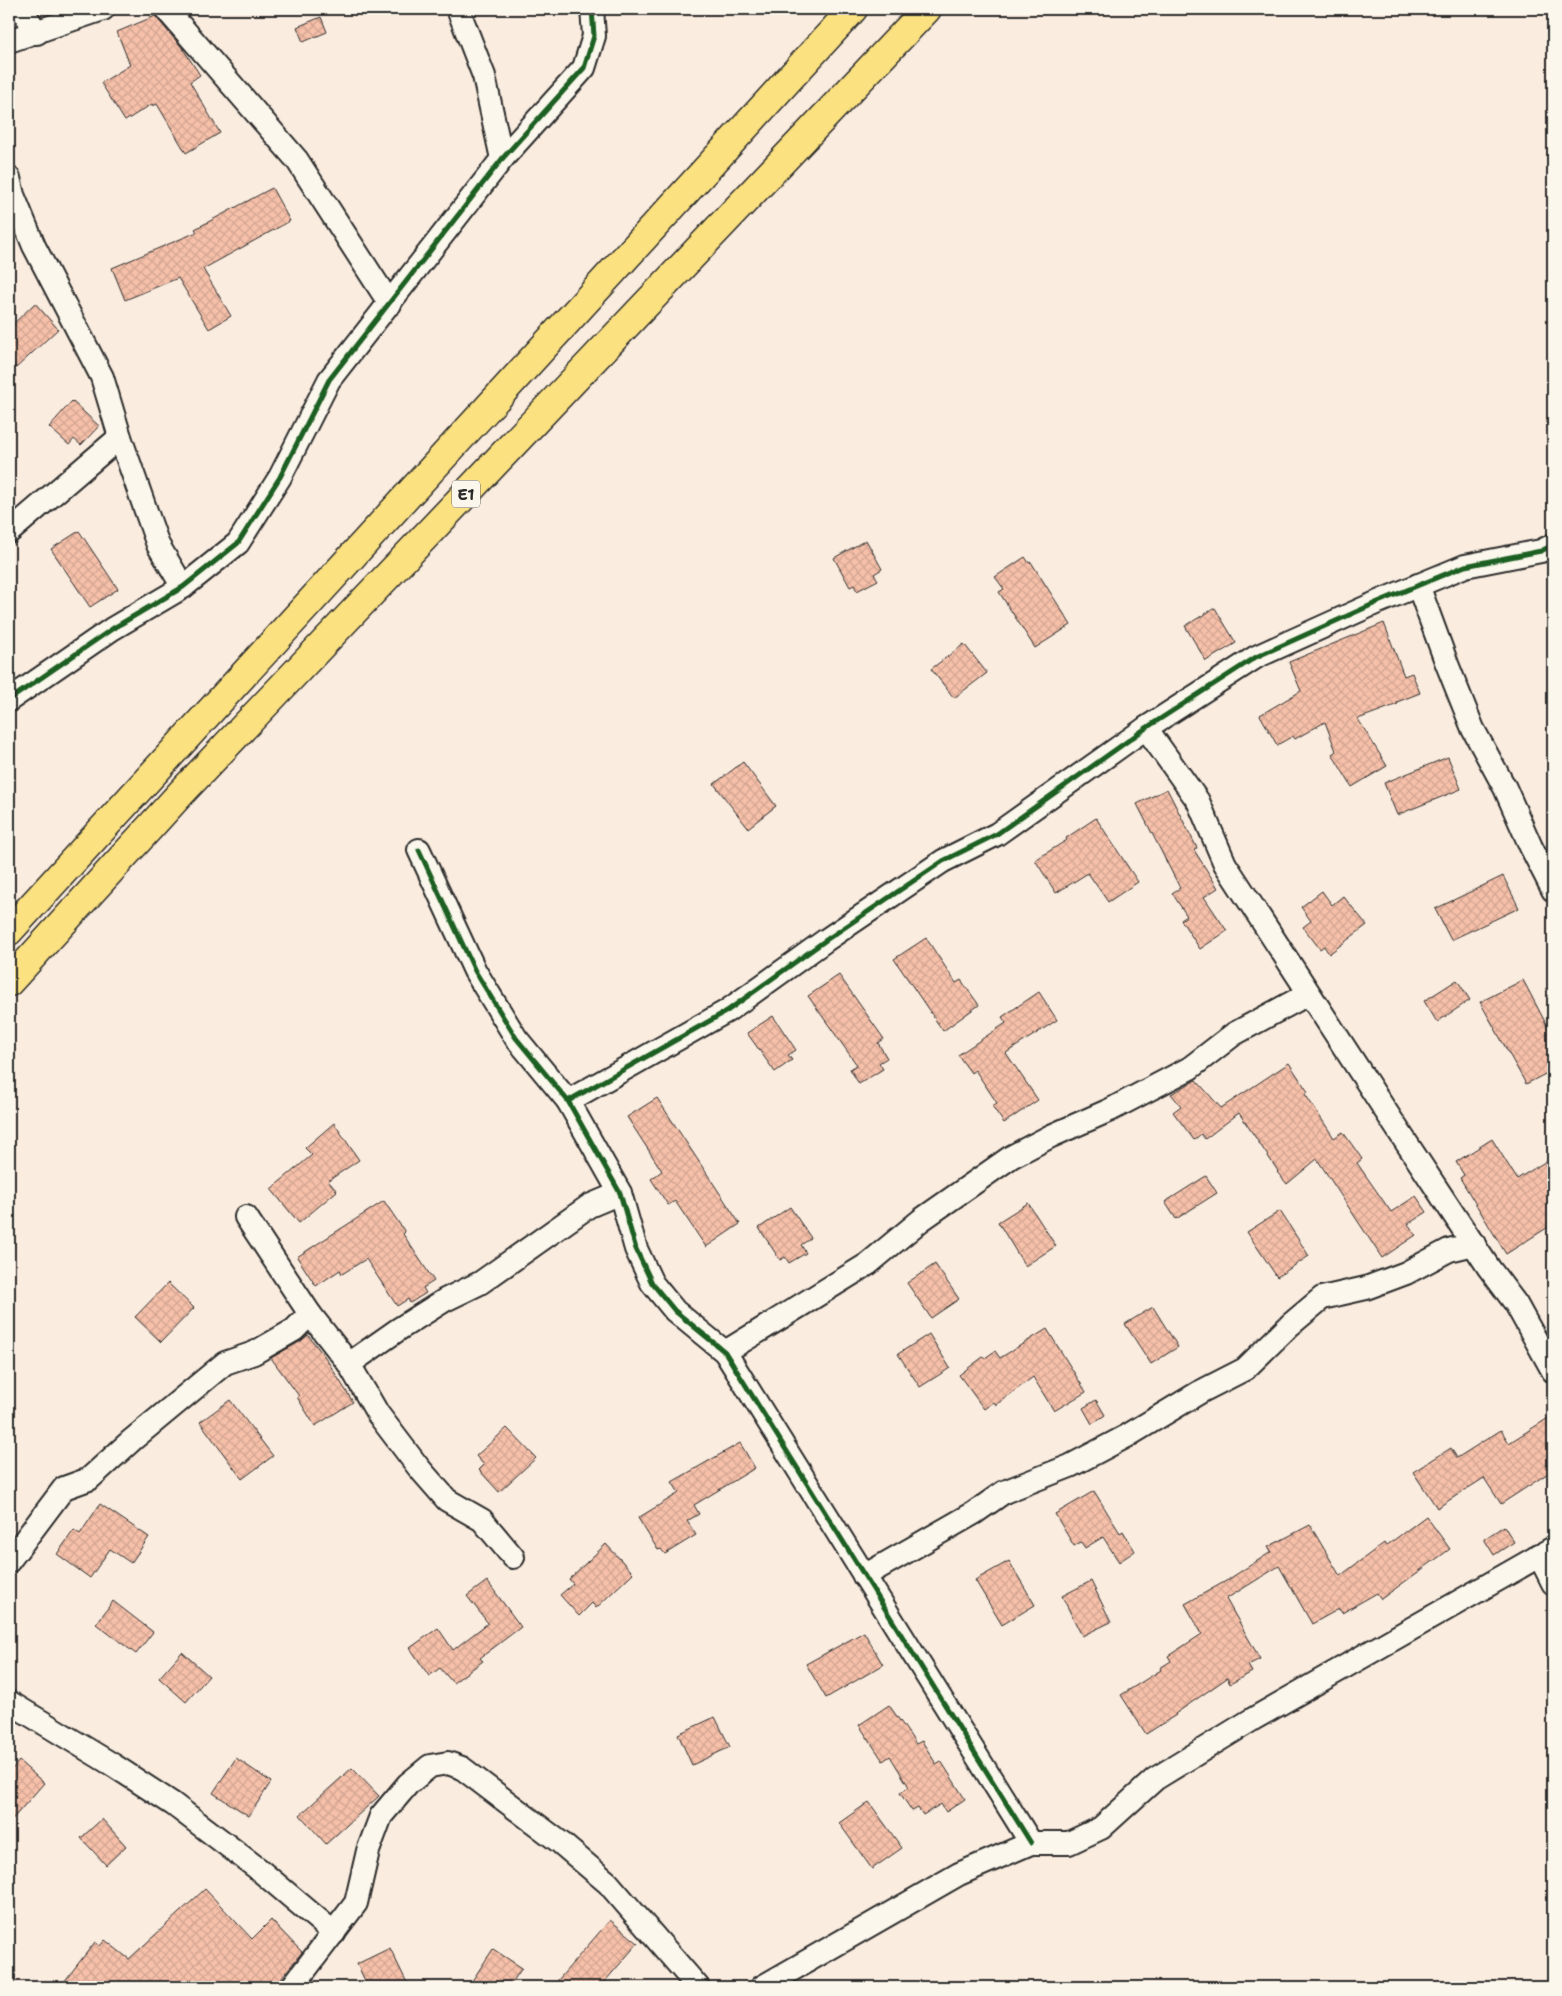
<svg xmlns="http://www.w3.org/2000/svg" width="1562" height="1996" viewBox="0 0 1562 1996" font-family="'Shantell Sans',sans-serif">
<defs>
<pattern id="building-cross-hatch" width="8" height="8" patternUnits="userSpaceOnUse" patternTransform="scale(1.25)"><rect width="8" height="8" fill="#f6c0a9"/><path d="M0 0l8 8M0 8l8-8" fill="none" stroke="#d3a592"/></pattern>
</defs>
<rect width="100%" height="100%" fill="#faecdf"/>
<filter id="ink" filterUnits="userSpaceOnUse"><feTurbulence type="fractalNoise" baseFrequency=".02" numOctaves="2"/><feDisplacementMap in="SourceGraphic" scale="10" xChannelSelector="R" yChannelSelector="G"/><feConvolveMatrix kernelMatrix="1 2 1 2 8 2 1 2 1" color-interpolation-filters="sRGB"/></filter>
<g filter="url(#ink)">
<g fill="url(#building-cross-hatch)" stroke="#2b2b2b">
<path d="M155,16L183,49L200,75L190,82L220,133L186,153L157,104L153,106L152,104L125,121L101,83L130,65L117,32Z"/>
<path d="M321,17L327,32L303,42L297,27Z"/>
<path d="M272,188L290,221L203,269L231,316L209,329L178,278L125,300L112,268L197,232L195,229Z"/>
<path d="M35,303L58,329L16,368L9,360V328Z"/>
<path d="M72,401L99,426L81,445L74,439L69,445L49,427Z"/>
<path d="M79,531L118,589L90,607L51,549Z"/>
<path d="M866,540L882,569L874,574L878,580L857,591L854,585L850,587L834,558Z"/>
<path d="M1025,557L1029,563L1031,562L1071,625L1035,648L999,592L1004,589L995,577Z"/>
<path d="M1215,608L1236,643L1206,661L1185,626Z"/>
<path d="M1384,623L1404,676L1412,673L1420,693L1397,702L1398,704L1358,719L1387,766L1352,787L1332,754L1336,751L1325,722L1295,739L1293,736L1277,745L1260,715L1301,691L1289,662Z"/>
<path d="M964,644L987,673L954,698L931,669Z"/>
<path d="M1448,757L1461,789L1397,815L1384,783Z"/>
<path d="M743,762L776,806L748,828L714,784Z"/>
<path d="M1167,789L1197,848L1194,850L1218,888L1204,897L1227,931L1200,949L1181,920L1187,916L1172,893L1180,888L1137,804Z"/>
<path d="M1096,818L1138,882L1108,902L1088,873L1056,893L1035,860L1067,840L1066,838Z"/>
<path d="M1503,876L1519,908L1451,940L1435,909Z"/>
<path d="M1322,891L1332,905L1343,896L1367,925L1329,954L1324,946L1320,949L1303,927L1311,921L1301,907Z"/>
<path d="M926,938L956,983L961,980L979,1005L943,1031L894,959Z"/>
<path d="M839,975L884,1039L878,1043L887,1058L879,1063L883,1069L859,1084L850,1069L857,1065L808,996Z"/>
<path d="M1457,980L1470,1000L1437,1022L1424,1001Z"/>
<path d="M1523,980L1553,1037V1070L1526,1084L1480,1002Z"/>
<path d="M1039,992L1057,1020L1006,1053L1038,1100L1004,1123L992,1106L997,1103L975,1070L971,1073L958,1055L1006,1023L1002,1017Z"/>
<path d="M773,1016L796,1050L788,1055L792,1060L775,1072L747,1033Z"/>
<path d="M1289,1063L1308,1092L1305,1094L1334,1138L1343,1132L1362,1159L1357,1163L1391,1212L1416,1196L1427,1212L1408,1224L1416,1235L1382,1258L1317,1159L1287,1184L1277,1172L1278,1171L1239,1113L1205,1139L1201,1134L1194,1140L1173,1112L1181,1106L1171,1094L1196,1080L1221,1108Z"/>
<path d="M657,1098L740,1224L706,1247L675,1201L668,1205L651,1179L662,1171L627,1117Z"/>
<path d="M334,1123L359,1160L328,1181L337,1191L299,1223L271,1189L312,1155L305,1148Z"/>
<path d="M1492,1139L1517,1179L1553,1157V1224L1506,1254L1460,1178L1464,1175L1456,1162Z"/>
<path d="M1206,1176L1217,1193L1176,1219L1165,1202Z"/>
<path d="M384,1201L405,1232L403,1234L434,1281L423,1288L426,1293L410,1303L408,1299L397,1306L366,1259L342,1274L340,1270L316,1286L297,1257Z"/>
<path d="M1028,1203L1056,1246L1025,1266L998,1222Z"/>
<path d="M790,1207L811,1238L801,1245L806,1253L789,1263L785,1257L780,1260L759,1228Z"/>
<path d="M1280,1211L1309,1256L1277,1277L1247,1232Z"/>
<path d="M935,1264L959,1299L931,1318L907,1283Z"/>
<path d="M168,1283L194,1308L161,1342L135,1317Z"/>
<path d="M1153,1307L1178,1347L1151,1364L1125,1324Z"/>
<path d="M1047,1329L1086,1392L1054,1411L1033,1377L996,1405L994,1402L984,1409L959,1375L983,1357L985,1358L995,1351L1000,1358Z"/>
<path d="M929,1334L950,1368L920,1387L898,1354Z"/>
<path d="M308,1335L325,1357L353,1402L315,1426L297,1397L299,1396L271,1358L301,1341Z"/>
<path d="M230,1400L273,1456L242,1479L200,1422Z"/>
<path d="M1096,1400L1105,1415L1092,1424L1083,1408Z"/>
<path d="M1553,1415V1470L1501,1504L1484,1478L1437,1508L1413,1472L1451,1448L1457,1458L1501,1430L1509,1443Z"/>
<path d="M507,1428L536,1458L499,1492L479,1470L484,1465L476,1456Z"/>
<path d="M740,1443L755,1468L694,1505L699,1514L687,1521L696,1535L665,1554L661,1549L658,1550L638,1518L679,1493L672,1482Z"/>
<path d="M1094,1491L1120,1533L1123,1531L1135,1551L1119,1562L1103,1537L1085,1548L1081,1542L1074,1546L1055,1514Z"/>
<path d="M100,1504L149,1537L131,1563L110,1549L90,1578L57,1554L74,1530L80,1534Z"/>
<path d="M1426,1516L1450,1549L1381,1599L1377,1593L1342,1613L1339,1609L1312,1624L1279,1566L1226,1599L1260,1659L1248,1665L1252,1672L1230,1684L1227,1678L1175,1714L1176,1715L1146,1734L1121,1695L1161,1670L1160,1668L1171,1661L1168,1656L1202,1634L1185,1604L1226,1581L1271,1552L1268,1547L1310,1525L1340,1576L1384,1543L1386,1546Z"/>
<path d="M1504,1526L1514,1542L1494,1555L1484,1539Z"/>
<path d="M606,1544L633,1573L596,1608L592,1603L579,1616L560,1595L573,1584L569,1579Z"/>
<path d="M1009,1561L1035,1605L1002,1625L975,1580Z"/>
<path d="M487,1581L521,1627L480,1658L483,1661L453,1683L440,1668L429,1676L410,1648L438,1628L453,1650L488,1623L467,1596Z"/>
<path d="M1091,1581L1111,1622L1082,1636L1062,1596Z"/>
<path d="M113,1601L153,1632L136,1654L96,1624Z"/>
<path d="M864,1632L883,1665L826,1698L806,1664Z"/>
<path d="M182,1652L209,1676L186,1702L159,1678Z"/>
<path d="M889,1705L916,1744L922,1741L936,1764L941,1761L965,1799L946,1812L941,1804L923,1815L918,1808L912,1811L900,1793L909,1787L890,1756L883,1761L859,1725Z"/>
<path d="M715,1717L730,1747L692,1765L678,1734Z"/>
<path d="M236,1758L271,1782L249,1816L213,1793Z"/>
<path d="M19,1761L44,1783L9,1823V1773Z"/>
<path d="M352,1768L379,1796L326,1844L300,1815Z"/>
<path d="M869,1802L902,1848L872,1869L839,1823Z"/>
<path d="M102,1819L126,1846L106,1865L81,1838Z"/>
<path d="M205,1889L252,1939L271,1920L302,1952L274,1987H60L95,1942L100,1946L105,1940L129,1959Z"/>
<path d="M610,1920L638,1943L600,1987H552Z"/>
<path d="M390,1948L409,1987H368L357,1964Z"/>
<path d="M493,1949L522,1968L509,1987H468Z"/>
</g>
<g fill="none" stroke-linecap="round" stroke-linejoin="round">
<g stroke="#2b2b2b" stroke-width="26">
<g id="minor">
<path d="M22,9L37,33"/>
<path d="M166,9L297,160L390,304"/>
<path d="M458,9L484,76L502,159"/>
<path d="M9,41L103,9"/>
<path d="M9,178L13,195L34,246L102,377L120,437L158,545L183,587"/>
<path d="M9,532L120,437"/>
<path d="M1418,585L1447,664L1473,729L1505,788L1531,847L1553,890"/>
<path d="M9,700L112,629L183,587L238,543L280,477L329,380L502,159L584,68L594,36L592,9"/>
<path d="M1146,728L1198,801L1225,864L1400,1133L1489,1268L1516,1304L1553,1371"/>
<path d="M419,850L475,971L516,1038L568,1101L620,1193L636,1249L652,1283L675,1311L725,1352L1031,1843"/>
<path d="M568,1101L727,1011L826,940L943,861L997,834L1146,728L1256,657L1378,602L1465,566L1541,551L1553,545"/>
<path d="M246,1217L310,1314L349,1364L378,1414L419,1468L447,1500L482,1520L513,1557"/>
<path d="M725,1352L868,1264L921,1220L1011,1157L1051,1136L1110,1110L1190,1068L1234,1034L1308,994"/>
<path d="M349,1364L399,1329L445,1300L480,1283L589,1206L620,1193"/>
<path d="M1539,1555L1553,1583"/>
<path d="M9,1561L64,1488L89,1479L132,1440L225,1363L254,1353L294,1330L310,1314"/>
<path d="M864,1576L974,1513L1004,1492L1070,1466L1127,1436L1200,1392L1245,1369L1290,1325L1322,1298L1366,1288L1406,1273L1449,1250L1474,1244"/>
<path d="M9,1702L113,1765L173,1804L257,1868L334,1933"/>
<path d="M292,1987L356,1903L368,1851L381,1816L408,1784L430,1766L448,1763L462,1768L561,1843L608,1883L698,1987"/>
<path d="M762,1987L959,1874L1031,1843H1069L1101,1828L1155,1779L1253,1719L1553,1548"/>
</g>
</g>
<g stroke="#2b2b2b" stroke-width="31">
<g id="highway">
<path d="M9,931L853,9"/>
<path d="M9,982L182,792L927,9"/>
</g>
</g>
<use href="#minor" stroke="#fbf7ec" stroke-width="22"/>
<use href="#highway" stroke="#fbe180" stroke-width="28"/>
<g stroke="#fbf7ec" stroke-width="8">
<g id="cycleway">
<path d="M9,700L112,629L183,587L238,543L280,477L329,380L502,159L584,68L594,36L592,9"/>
<path d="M419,850L475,971L516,1038L568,1101L620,1193L636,1249L652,1283L675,1311L725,1352L1031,1843"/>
<path d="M568,1101L727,1011L826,940L943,861L997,834L1146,728L1256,657L1378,602L1465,566L1541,551L1553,545"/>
</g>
</g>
<use href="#cycleway" stroke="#1b5e20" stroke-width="5"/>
</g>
</g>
<g text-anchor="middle" stroke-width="4" stroke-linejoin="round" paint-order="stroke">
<rect fill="#fbf7ec" stroke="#696865" stroke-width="1" x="452" y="480.5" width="28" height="27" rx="4"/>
<g font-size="16" font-weight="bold" fill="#2b2b2b">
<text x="466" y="500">E1</text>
</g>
</g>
<rect width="1562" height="1996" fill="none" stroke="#fbf7ec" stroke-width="30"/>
<rect x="15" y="15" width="1532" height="1966" fill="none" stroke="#2b2b2b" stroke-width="2" filter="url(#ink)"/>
</svg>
